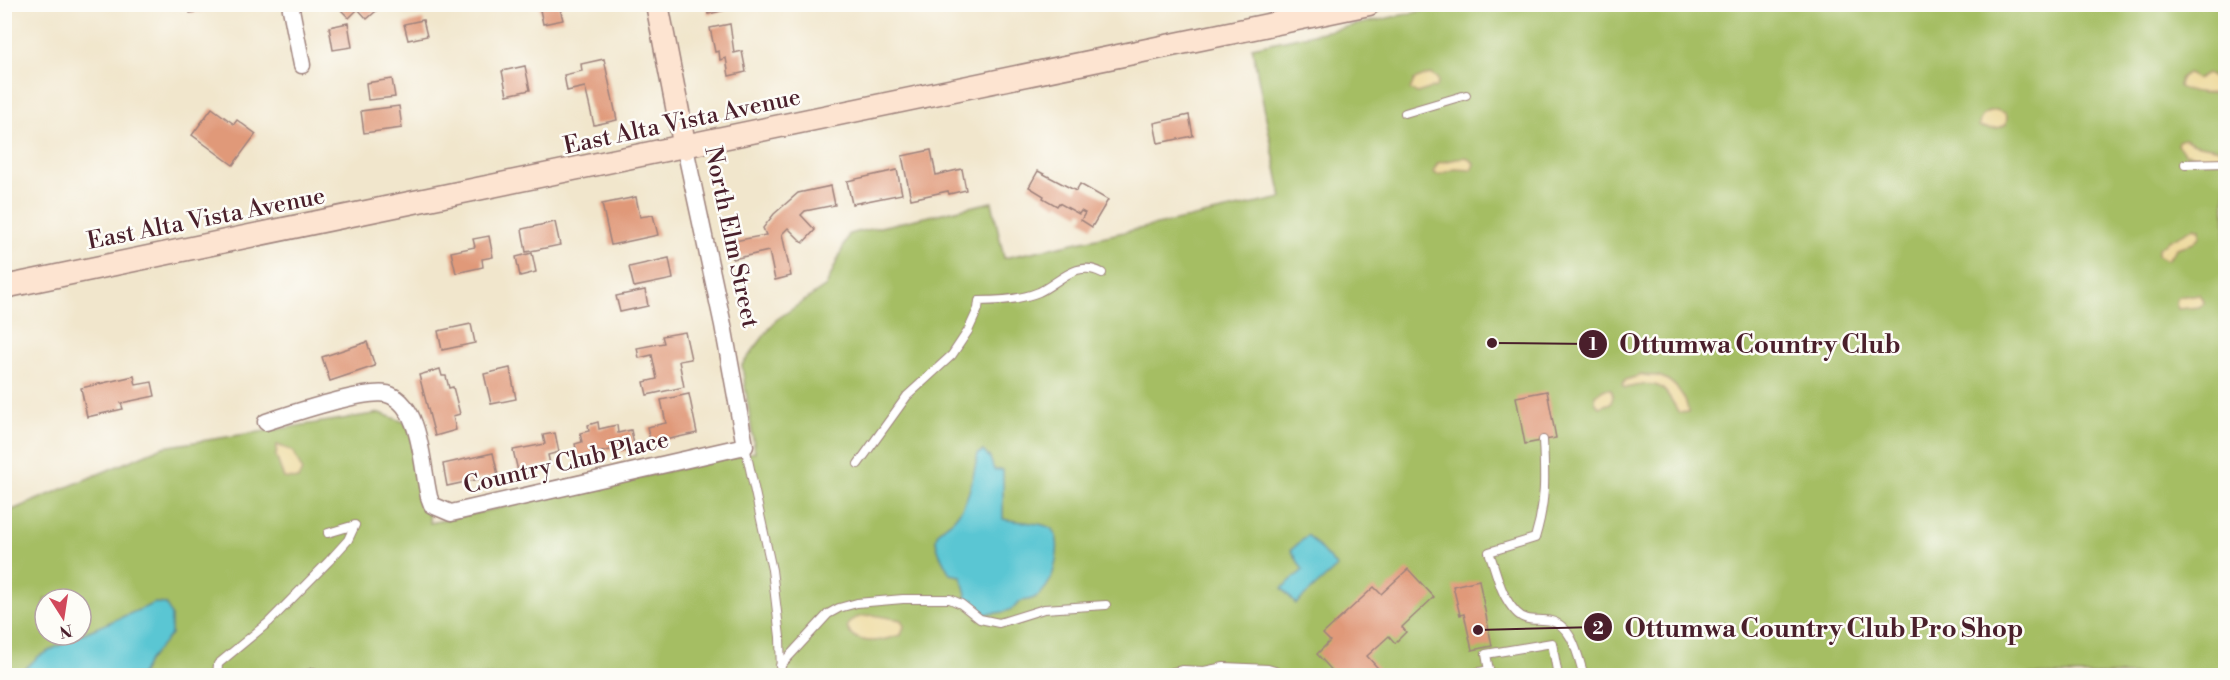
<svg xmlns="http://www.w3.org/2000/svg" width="2230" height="680" viewBox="0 0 2230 680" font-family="'Libre Bodoni',serif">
<rect width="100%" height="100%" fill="#fdfcf7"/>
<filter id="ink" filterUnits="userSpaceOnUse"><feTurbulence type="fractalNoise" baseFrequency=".0167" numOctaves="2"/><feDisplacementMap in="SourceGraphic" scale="12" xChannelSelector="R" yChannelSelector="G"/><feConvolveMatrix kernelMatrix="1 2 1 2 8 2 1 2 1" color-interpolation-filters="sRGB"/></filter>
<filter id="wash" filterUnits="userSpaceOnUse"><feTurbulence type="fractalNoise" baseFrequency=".008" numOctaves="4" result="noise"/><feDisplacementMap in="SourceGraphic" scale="24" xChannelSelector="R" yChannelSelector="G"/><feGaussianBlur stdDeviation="1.35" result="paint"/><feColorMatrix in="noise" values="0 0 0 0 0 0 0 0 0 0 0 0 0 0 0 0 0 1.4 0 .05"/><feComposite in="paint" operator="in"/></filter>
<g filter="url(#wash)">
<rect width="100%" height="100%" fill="#f1e6cc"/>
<path fill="#a5be63" stroke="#786e47" stroke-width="1.5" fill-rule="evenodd" d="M1454,4L2225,5V675L5,676V513L163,447L380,413L407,423L416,450L430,523L755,452L742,365L776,320L826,286L849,234L992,202L1004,258L1282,198L1252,47ZM45,599H81V635H45Z"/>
<g fill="#eeda9e" stroke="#9c7c64" stroke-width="1.5">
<path d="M2207,73L2215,80H2224V92C2216,95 2186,92 2179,87C2179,81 2181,75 2188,74L2197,79Z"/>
<path d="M1430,74L1437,78L1438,83L1436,87L1417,93L1410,90L1414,80Z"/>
<path d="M1996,110L2005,113L2007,117L2006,124C1998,129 1988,130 1979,126C1979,115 1987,112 1996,110Z"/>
<path d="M2184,139L2195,144L2221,149L2223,155L2220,159H2215L2185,153L2177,145L2178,141Z"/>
<path d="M1466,157L1474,163L1472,170L1454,169L1438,175L1433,172L1438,163Z"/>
<path d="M2195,227L2200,229V236L2193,243L2177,248L2167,260L2158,255V248C2170,239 2183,235 2195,227Z"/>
<path d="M2199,294L2203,299L2204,304L2199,307L2178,309L2176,303L2178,297Z"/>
<path d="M1641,375C1647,376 1656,375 1661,377C1675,382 1687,398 1688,412L1679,413C1662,384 1661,380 1625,388L1622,385L1626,380Z"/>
<path d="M1605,389H1611L1613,395L1611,403L1599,407L1595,402V395Z"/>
<path d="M277,445L293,451L302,470L298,479L284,478L276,456Z"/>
<path d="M873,615L901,620L904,626L901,635C888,638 877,643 863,640C853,638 839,627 854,619C859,616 867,616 873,615Z"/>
</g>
<g fill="#5ac6d3" stroke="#52727f" stroke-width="1.5">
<path d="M983,451L990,458L994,470H1003V519C1014,522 1047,522 1053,530C1063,544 1054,581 1042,592C1036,599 1029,600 1021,601C1011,613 1000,613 985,614L967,598L961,576L950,574C945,564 936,551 936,539C937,529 948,525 954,519C970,502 973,475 978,454Z"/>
<path d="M1308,535L1337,567L1296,604L1282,588L1303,570L1291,550Z"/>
<path d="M155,603L166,604L171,615V634L149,660L141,675H18L39,656L75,637Z"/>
</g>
<g id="blocks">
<g fill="#e09979">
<path d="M188,4H234V6L190,13Z"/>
<path d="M706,4H725L726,10L708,14Z"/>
<path d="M336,5H383L367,19L358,9L349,18Z"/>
<path d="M539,5H559L563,20L543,24Z"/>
<path d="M423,20L427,36L408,40L404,24Z"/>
<path d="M348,23L352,47L333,50L329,27Z"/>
<path d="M730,24L734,53L742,51L746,72L729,76L726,58L720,60L719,51L715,52L710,28Z"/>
<path d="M604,59L617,120L594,125L585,87L567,91L564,75L582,71L581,64Z"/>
<path d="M525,66L530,90L507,95L502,71Z"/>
<path d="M392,79L395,97L368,100L366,83Z"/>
<path d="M399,106L402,128L364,133L361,111Z"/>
<path d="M212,108L234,124L237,120L256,134L233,165L192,135Z"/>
<path d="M1189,115L1193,136L1158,143L1154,123Z"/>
<path d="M931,150L936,175L962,169L966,190L949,194L948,191L911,199L902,156Z"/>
<path d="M897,170L902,194L852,204L847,181Z"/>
<path d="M1038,171L1076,191L1080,184L1108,200L1092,227L1081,220L1085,213L1081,211L1079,214L1059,203L1057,206L1043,198L1044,196L1029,187Z"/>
<path d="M831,186L835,205L805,211L801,215L815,230L803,243L788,228L782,234L791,276L775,280L769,251L733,259L729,242L766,235L763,228L774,214L798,193Z"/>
<path d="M636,197L640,217L653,215L658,235L611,245L602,204Z"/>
<path d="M555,222L560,245L526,252L522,229Z"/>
<path d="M489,236L493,257L482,259L483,267L456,273L451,252L475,247L473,239Z"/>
<path d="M532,253L536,272L520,276L516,257Z"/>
<path d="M669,258L673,279L634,287L629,267Z"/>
<path d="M645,290L648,306L620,312L616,296Z"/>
<path d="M471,324L475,343L442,350L438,331Z"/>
<path d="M685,332L691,359L679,361L684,387L647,395L644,382L657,379L652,355L639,358L637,348L664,343L662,336Z"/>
<path d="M367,342L375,366L330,381L322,357Z"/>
<path d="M510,368L516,399L491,404L484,374Z"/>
<path d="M440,369L442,376H446L449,388L453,387L460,414L453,416L456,430L435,436L419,375Z"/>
<path d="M134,376L136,385L152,382L155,396L121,403L123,409L87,417L81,388Z"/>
<path d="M1547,391L1556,438L1525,444L1516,397Z"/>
<path d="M689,394L697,433L651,443L647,427L666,423L661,400Z"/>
<path d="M598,422L599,429L617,425L618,433L631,430L635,449L621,452L620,448L578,457L575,444L582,442L580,433L589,431L588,425Z"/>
<path d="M555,433L559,452L548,455L550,464L518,471L513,450L545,444L543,435Z"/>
<path d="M493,453L498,475L447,486L443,464Z"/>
<path d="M1408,569L1434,597L1402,627L1406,632L1395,643L1389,636L1367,656L1385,676H1337L1317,654L1330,641L1323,634L1374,587L1381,594Z"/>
<path d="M1479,580L1492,646L1472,650L1464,614L1460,615L1453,586Z"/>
</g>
</g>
</g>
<g filter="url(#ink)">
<use href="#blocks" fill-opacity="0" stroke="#9e827c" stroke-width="1.5"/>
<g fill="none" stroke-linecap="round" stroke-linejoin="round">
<g stroke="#9e827c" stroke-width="10">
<g id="lane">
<path d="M1405,113L1466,95"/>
<path d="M2185,164L2226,163"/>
<path d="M1543,440C1545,478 1546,502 1535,538L1489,552C1497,573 1500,595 1516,612C1526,623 1538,618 1551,621C1573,626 1578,657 1584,676"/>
<path d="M745,446L772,570L780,637L781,676"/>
<path d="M858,464L907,396L952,355L968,331L978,309L979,301C999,301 1020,300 1039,292C1060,282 1077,259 1102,273"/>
<path d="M780,666L828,614L839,608L857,603L903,599H950L961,604L980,619L999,623L1044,609L1106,605"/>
<path d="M217,676L218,664L269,622L329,561L348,540L355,525L328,533"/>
<path d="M300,676L314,672"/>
<path d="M1168,676L1173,672L1183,670L1204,671L1224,667L1268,669L1275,671L1277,676"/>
<path d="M1461,676L1489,670"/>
<path d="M1490,676L1486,654L1552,643L1558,676"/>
</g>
</g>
<g stroke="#9e827c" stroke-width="19">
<g id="street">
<path d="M290,4L302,65"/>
<path d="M266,422C290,414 365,389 387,394C401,398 410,412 414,424C422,444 424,475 429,497L432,505L451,513L745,446L723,325L685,148"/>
</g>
</g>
<g stroke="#9e827c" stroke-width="25">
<g id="secondary">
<path d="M657,4L685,148"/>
<path d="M4,287L1369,4"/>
</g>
</g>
<use href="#lane" stroke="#fff" stroke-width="8"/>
<use href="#street" stroke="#fff" stroke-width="16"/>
<use href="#secondary" stroke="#fde4d1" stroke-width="22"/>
</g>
</g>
<g text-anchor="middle" stroke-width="5" stroke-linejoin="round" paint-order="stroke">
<g font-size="24" fill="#4a1f2b" stroke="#fdfcf7">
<text transform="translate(682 121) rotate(-12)" y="8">East Alta Vista Avenue</text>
<text transform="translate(206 218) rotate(-11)" y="8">East Alta Vista Avenue</text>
<text transform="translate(732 237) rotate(78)" y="8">North Elm Street</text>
<text transform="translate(566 462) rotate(-13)" y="8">Country Club Place</text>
</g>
</g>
<path fill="none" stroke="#4a1f2b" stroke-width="2" d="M1492 343L1593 344M1478 630L1598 627"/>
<g fill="#4a1f2b" stroke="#fdfcf7" stroke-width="2">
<circle cx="1492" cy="343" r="6"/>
<circle cx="1478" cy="630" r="6"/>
<circle cx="1593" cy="344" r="15"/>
<circle cx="1598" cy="627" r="15"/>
</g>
<g font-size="18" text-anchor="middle" font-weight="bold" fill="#fff">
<text x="1593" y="350">1</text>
<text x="1598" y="634">2</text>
</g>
<g font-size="26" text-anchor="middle" font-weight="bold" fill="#4a1f2b" stroke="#fdfcf7" stroke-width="5" stroke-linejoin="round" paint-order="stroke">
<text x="1760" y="353">Ottumwa Country Club</text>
<text x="1824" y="637">Ottumwa Country Club Pro Shop</text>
</g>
<rect width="2230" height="680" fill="none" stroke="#fdfcf7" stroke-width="24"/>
<g transform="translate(63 617) rotate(168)"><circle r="28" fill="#fdfcf7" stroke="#b5a4a5" stroke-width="1.5"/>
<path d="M0-4.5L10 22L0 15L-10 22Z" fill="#d1495b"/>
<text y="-9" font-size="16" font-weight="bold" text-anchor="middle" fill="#4a1f2b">N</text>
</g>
</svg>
